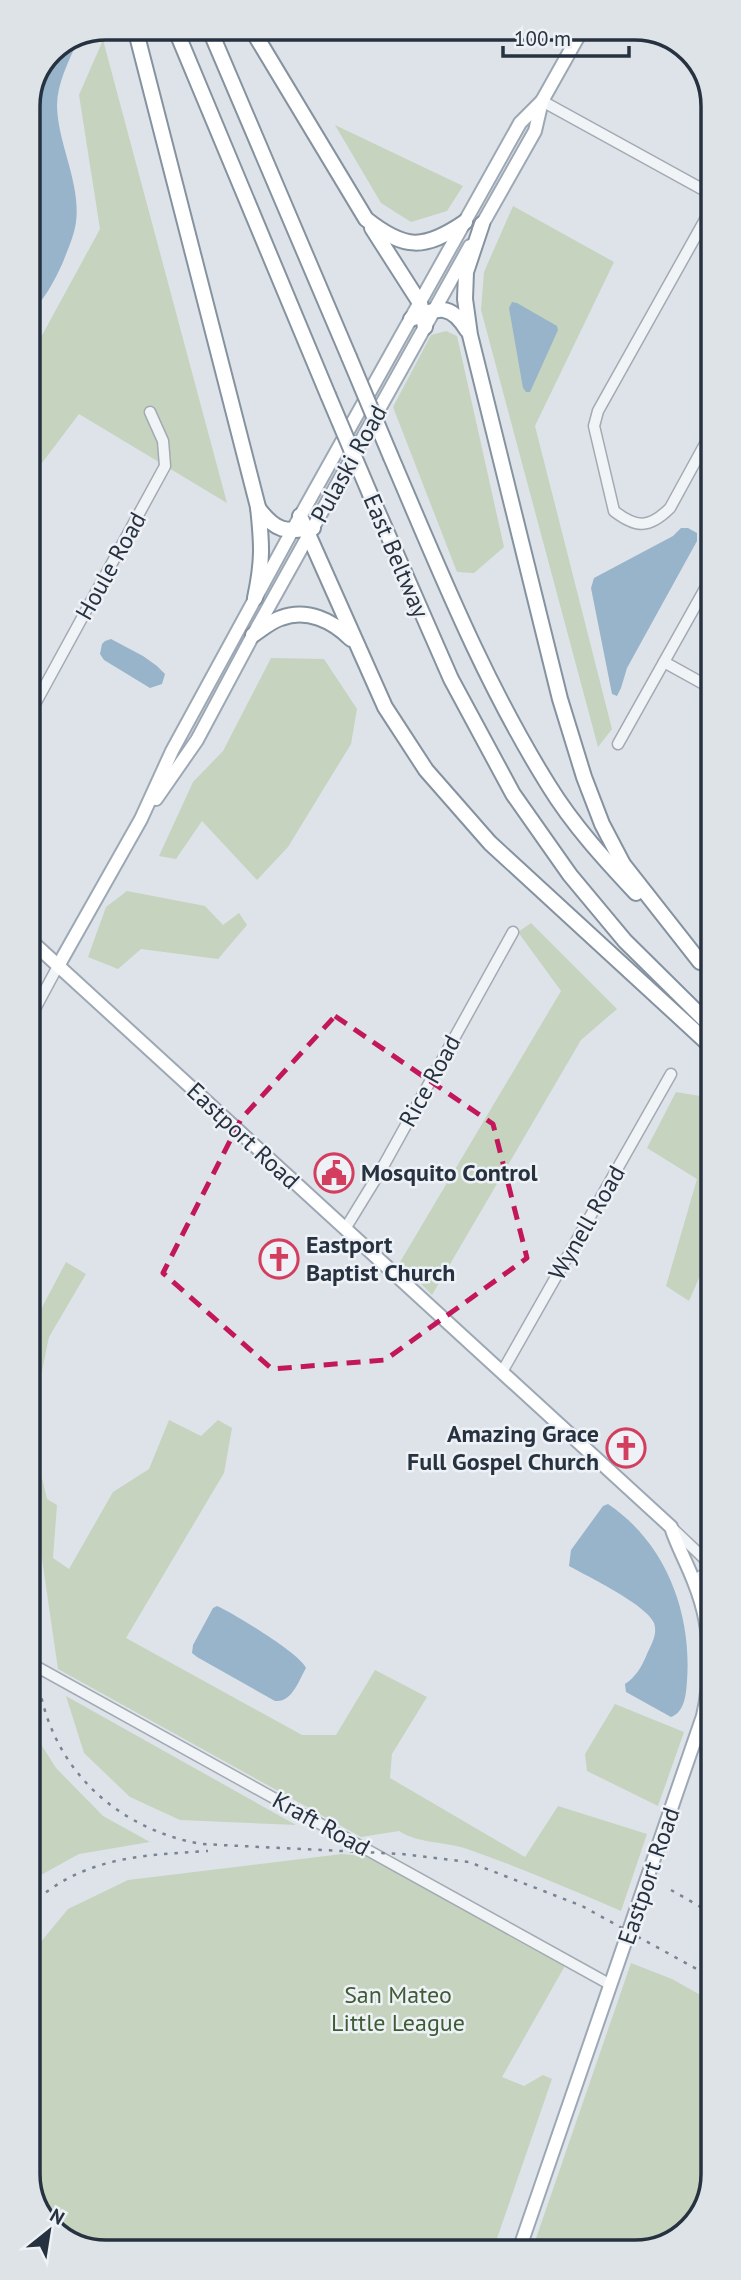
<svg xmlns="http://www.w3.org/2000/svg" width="741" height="2280" viewBox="0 0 741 2280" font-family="'PT Sans',sans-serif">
<rect width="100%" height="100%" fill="#dee3e9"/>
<g fill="#c6d3bf">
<path d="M103,40L227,503L79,414L29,480L28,361L100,229L79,95Z"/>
<path d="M335,125L463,186L447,211L411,222L381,203Z"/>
<path d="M513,206L614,262L535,426L612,729L598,747L481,310L484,272Z"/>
<path d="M446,331L457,336L504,547L474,573L457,572L393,407L431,335Z"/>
<path d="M271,658L324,659L357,709L351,744L288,847L257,880L202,821L176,859L159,856L193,782L223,751Z"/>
<path d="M127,891L205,906L223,925L239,913L247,925L218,959L141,949L118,969L88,957L106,907Z"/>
<path d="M531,923L617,1009L581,1040L432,1295L400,1262L561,991L518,932Z"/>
<path d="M676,1092L712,1098V1248L689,1301L666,1286L697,1179L647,1148Z"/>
<path d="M66,1262L86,1274L49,1337L30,1429L47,1499L57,1505L53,1558L69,1569L113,1492L149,1469L169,1420L201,1436L218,1420L232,1428L224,1473L126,1638L302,1735H336L375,1670L427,1697L392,1754L390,1778L525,1857L558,1806L647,1834L621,1911C570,1889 519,1867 467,1849C444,1841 419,1844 399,1831L361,1837L58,1669L36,1518L30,1494V1330Z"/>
<path d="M66,1696L296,1825L180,1820L130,1797L84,1753Z"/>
<path d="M615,1704L684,1732L658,1806L587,1771L585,1754Z"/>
<path d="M30,1727L56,1768L103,1816L150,1842L79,1854L30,1881Z"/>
<path d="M342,1854L371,1857L566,1964L502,2077L524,2086L543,2075L552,2079L493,2250L101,2252L55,2233L31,2194L30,1955L68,1909L128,1880Z"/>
<path d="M631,1963L672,1979L713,2002V2174L697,2222L655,2249L532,2250Z"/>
</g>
<g fill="#98b4ca">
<path d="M78,40C69,61 57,83 57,106C58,145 81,183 76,222C74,236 68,249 63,262C54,282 44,301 28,315V102L51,51Z"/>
<path d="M512,302L517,303L557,326L558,330L530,392H526L523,388L509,308Z"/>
<path d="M681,528H688L697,533V541L627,668L621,688L617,696L612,694L591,588L594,578L673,536Z"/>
<path d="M111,639L143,656L157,666L165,674L162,684L150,688L104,660L100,654L102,644L105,641Z"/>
<path d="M608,1504C666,1543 692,1613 687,1681C686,1694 685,1712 671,1717L626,1692L625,1684C636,1677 642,1666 647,1654C651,1645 658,1634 654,1623C647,1605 587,1576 569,1566L571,1550L603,1506Z"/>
<path d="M217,1606C233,1613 301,1654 306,1668C299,1680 292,1703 275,1701L197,1657L192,1653L193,1645L213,1608Z"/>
</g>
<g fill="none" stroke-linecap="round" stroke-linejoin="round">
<g stroke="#a3aab3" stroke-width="13">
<g id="minor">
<path d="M542,101L711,194"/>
<path d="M711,209L598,411L594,426L614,511C636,528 649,529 670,508L711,433"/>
<path d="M664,662L711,688"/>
<path d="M29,715L165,466L163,441L150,412"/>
<path d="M618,744L711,578"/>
<path d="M29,1020L58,966"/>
<path d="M345,1229L380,1172L513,932"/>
<path d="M502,1372L671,1074"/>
<path d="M671,1527L712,1566"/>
<path d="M695,1583L701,1576L712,1572"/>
<path d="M30,1663L611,1985"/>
</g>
</g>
<g stroke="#9da8b5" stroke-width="16">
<g id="major">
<path d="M479,230L535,131L542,101L583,28"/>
<path d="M156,799L197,740L253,635L470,246"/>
<path d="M29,939L671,1527C677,1546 687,1563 694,1582C712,1626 713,1671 703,1716L519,2250"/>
<path d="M58,966L141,819L172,751L292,531L520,123L542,101"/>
</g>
</g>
<g stroke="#8592a0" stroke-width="18">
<g id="highway">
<path d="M135,28L258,507C262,544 263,561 255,598"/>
<path d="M175,28L328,395"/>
<path d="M209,28L349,357"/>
<path d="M251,28L366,219C405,250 424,250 465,222"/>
<path d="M482,224L466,272L465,299L470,335L560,699L584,777L602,824L623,864L700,962"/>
<path d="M372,228L420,303L425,327"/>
<path d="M411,319C438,308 450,302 467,330"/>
<path d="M391,457C439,569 484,682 549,786C573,825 605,860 636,893"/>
<path d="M370,494L451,679L513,794L570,875L625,941L712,1027"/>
<path d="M258,508C276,532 285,532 313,528"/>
<path d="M300,516L385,707L426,770L490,843L712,1047"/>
<path d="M253,635C262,629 271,621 281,618C307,608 333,621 351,639"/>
</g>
</g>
<use href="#minor" stroke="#f1f4f7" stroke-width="10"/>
<use href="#major" stroke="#fff" stroke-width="12"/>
<use href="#highway" stroke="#fff" stroke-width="14"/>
<g stroke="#778493" stroke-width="2.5" stroke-dasharray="3.5 7" stroke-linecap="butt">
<path d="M30,1552C31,1595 31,1643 39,1686C54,1771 118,1829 201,1844L402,1854L469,1862L582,1906L713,1978"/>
<path d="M671,1890L713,1914"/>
<path d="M30,1906C81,1857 142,1855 208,1851"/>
</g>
<g stroke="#8592a0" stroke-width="18" stroke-linecap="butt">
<g id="highway-bridge">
<path d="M349,357L391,457"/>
<path d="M328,395L370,494"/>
</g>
</g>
<use href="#highway-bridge" stroke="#fff" stroke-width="14"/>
</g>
<path fill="none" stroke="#c2185b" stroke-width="5" stroke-dasharray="14 9" stroke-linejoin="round" d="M335,1016L493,1124L527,1258L385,1360L272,1369L163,1273L241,1119Z"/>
<defs>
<g id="civic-ring" transform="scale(2.0125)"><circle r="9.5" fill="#eef2f6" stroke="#d33e5f" stroke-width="1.5"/><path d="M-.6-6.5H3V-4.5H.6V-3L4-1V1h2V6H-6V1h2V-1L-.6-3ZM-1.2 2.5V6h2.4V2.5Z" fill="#d33e5f"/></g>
<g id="church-ring" transform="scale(2.0125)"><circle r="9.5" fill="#eef2f6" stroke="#d33e5f" stroke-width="1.5"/><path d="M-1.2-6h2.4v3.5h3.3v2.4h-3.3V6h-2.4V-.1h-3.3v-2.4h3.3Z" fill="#d33e5f"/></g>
</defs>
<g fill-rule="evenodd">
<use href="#civic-ring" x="334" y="1173"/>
<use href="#church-ring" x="279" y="1259"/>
<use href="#church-ring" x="626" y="1448"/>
</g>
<g text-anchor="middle" stroke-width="5" stroke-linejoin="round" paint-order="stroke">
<g font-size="24" fill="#273240" stroke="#eef2f6">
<text transform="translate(349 464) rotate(-61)" y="8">Pulaski Road</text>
<text transform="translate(396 556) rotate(67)" y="8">East Beltway</text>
<text transform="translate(111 566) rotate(-61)" y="8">Houle Road</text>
<text transform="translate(430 1081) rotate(-61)" y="8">Rice Road</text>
<text transform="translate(243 1136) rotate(43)" y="8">Eastport Road</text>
<text transform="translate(587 1223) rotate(-60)" y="8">Wynell Road</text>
<text transform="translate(321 1824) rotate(29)" y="8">Kraft Road</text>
<text transform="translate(649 1876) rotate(-71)" y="8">Eastport Road</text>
</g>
<g font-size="24" font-weight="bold" fill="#273240" stroke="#eef2f6" text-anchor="start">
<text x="361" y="1181">Mosquito Control</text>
<text x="306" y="1253">Eastport<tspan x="306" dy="28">Baptist Church</tspan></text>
<text x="599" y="1442" text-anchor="end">Amazing Grace<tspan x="599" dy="28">Full Gospel Church</tspan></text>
</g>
<g font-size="24" fill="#3e5c34" stroke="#eef2f6">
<text x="398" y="2003">San Mateo<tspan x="398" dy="28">Little League</tspan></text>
</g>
</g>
<path d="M0 0H741V2280H0ZM106 40H635A66 66 0 0 1 701 106V2174A66 66 0 0 1 635 2240H106A66 66 0 0 1 40 2174V106A66 66 0 0 1 106 40Z" fill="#dee3e7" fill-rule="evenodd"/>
<path fill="none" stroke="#273240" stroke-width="3.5" d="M106 40H635A66 66 0 0 1 701 106V2174A66 66 0 0 1 635 2240H106A66 66 0 0 1 40 2174V106A66 66 0 0 1 106 40Z"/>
<g transform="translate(49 2231) rotate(30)" stroke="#eef2f6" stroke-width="5" paint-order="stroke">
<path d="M0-5L12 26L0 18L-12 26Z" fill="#273240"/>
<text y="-10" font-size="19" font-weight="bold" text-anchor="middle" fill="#273240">N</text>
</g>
<path d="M503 46v10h126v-10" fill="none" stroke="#273240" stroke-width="3.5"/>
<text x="514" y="46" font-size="21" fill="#273240" stroke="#eef2f6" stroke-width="5" paint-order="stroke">100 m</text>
</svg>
